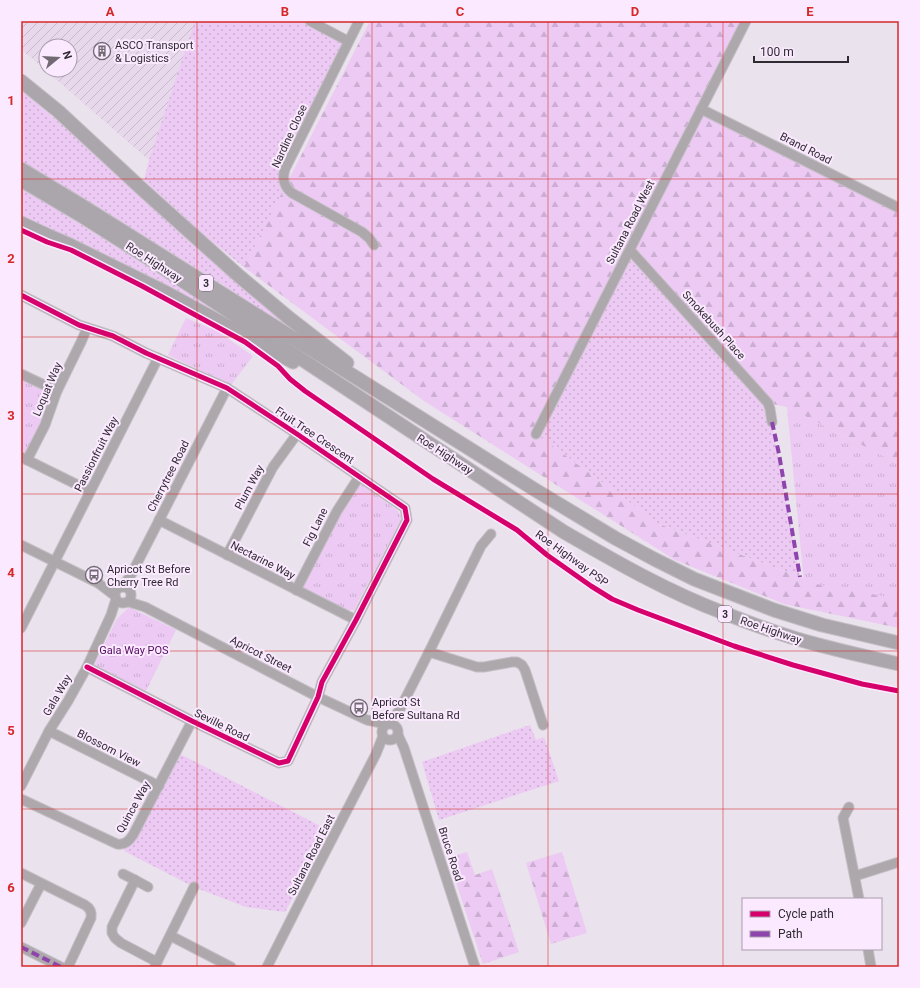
<svg xmlns="http://www.w3.org/2000/svg" width="920" height="988" viewBox="0 0 920 988" font-family="Roboto,sans-serif">
<defs>
<pattern id="industrial-furrows" width="10" height="10" patternUnits="userSpaceOnUse"><rect width="10" height="10" fill="#e8d8eb"/><path d="M-1 1l2-2M0 10L10 0M9 11l2-2" fill="none" stroke="#c7baca"/></pattern>
<pattern id="grass-dots" width="8" height="8" patternUnits="userSpaceOnUse"><rect width="8" height="8" fill="#eccaf3"/><path d="M2 2h.1M6 6h.1" fill="none" stroke="#cbaed1" stroke-width="1.8" stroke-linecap="round"/></pattern>
<pattern id="forest-firs" width="22" height="20" patternUnits="userSpaceOnUse"><rect width="22" height="20" fill="#eccaf3"/><path d="M5 1l3.5 6h-7zM16 11l3.5 6h-7z" fill="#cbaed1"/></pattern>
<pattern id="park-tufts" width="24" height="20" patternUnits="userSpaceOnUse"><rect width="24" height="20" fill="#eccaf3"/><path d="M3 7l-1-3M5 7V3M7 7l1-3M15 17l-1-3M17 17v-4M19 17l1-3" fill="none" stroke="#cbaed1"/></pattern>
</defs>
<rect width="100%" height="100%" fill="#eae2ec"/>
<path fill="url(#industrial-furrows)" fill-rule="evenodd" d="M21,21H196L149,160L21,49ZM46,46H70V70H46Z"/>
<g fill="url(#grass-dots)">
<path d="M195,21H310L348,41L290,161L287,188L249,271L205,236L144,180L149,160Z"/>
<path d="M21,90L353,372L223,285L74,193L21,163Z"/>
<path d="M21,187L324,377L21,217Z"/>
<path d="M630,250L768,403L800,577L659,524L536,434Z"/>
<path d="M530,725L536,740L544,737L559,781L439,820L422,762Z"/>
<path d="M176,752L330,831L285,912L246,907L194,887L124,851Z"/>
</g>
<g fill="url(#forest-firs)">
<path d="M370,21H746L702,109L899,212V464L787,407L768,403L630,250L536,434L659,524L800,577L899,596V628L784,604L675,560L424,401L244,267Z"/>
<path d="M467,852L475,875L492,869L519,952L483,964L448,858Z"/>
<path d="M562,852L587,933L551,944L526,863Z"/>
</g>
<g fill="url(#park-tufts)">
<path d="M186,318L217,331L253,356L231,385L168,355Z"/>
<path d="M21,378L53,395L27,454L21,450Z"/>
<path d="M787,407L899,464V599L804,582Z"/>
<path d="M361,484L397,510L402,518L354,610H348L302,588L341,514Z"/>
<path d="M129,607L176,630L146,691L94,666L116,620Z"/>
</g>
<g fill="none" stroke-linecap="round" stroke-linejoin="round">
<g stroke="#c4bec6" stroke-width="11">
<g id="minor">
<path d="M310,21L348,41"/>
<path d="M359,21L285,169C282,178 284,187 292,193L362,232L369,238L374,245"/>
<path d="M701,109L899,208"/>
<path d="M630,250L768,403L770,409L772,422"/>
<path d="M21,295L79,325L113,336L146,353L227,388L297,434L405,508L407,520L356,620L322,682L318,697L288,761L279,763L192,721L87,667"/>
<path d="M21,374L57,391"/>
<path d="M536,434L746,21"/>
<path d="M21,457L90,491"/>
<path d="M27,460L45,425L57,391L82,340L87,328"/>
<path d="M159,520L356,620"/>
<path d="M21,545L98,583L115,596"/>
<path d="M227,555L273,467L297,434"/>
<circle cx="123" cy="595" r="8"/>
<path d="M122,587L131,575L227,388"/>
<path d="M296,590L337,511L359,477"/>
<path d="M129,602L145,607L318,697L367,720L386,724"/>
<path d="M21,628L158,358"/>
<path d="M429,652L477,667H484L512,662H517L522,665L525,670L543,725"/>
<path d="M388,723L399,711L429,652L481,546L491,534"/>
<circle cx="390" cy="732" r="8"/>
<path d="M49,731L159,786"/>
<path d="M398,735L404,748L475,967"/>
<path d="M21,786L49,731L68,701L87,667L111,615L116,599"/>
<path d="M21,799L117,844C125,845 129,841 133,835L192,721"/>
<path d="M849,807L843,818L859,899"/>
<path d="M21,873L85,905C90,908 92,912 91,918L68,967"/>
<path d="M123,874L135,880"/>
<path d="M855,876L899,862"/>
<path d="M148,887L135,880L112,927V933L115,938L121,943L157,962"/>
<path d="M21,923L41,884"/>
<path d="M171,936L231,967"/>
<path d="M21,947L61,967"/>
<path d="M868,949L871,967"/>
<path d="M155,966L194,887"/>
<path d="M267,967L317,868L376,754L383,736"/>
</g>
</g>
<g stroke="#c4bec6" stroke-width="15">
<g id="highway">
<path d="M21,81L58,111L142,189L239,276L289,318L347,363"/>
<path d="M21,169L81,205L537,491L615,538L654,559L694,579L774,610L822,625L899,643"/>
<path d="M21,180L80,215L148,258L564,532C616,562 668,592 724,613C754,625 787,637 819,645C845,652 872,658 899,664"/>
<path d="M21,223L49,236L70,245L165,292L293,362"/>
</g>
</g>
<use href="#minor" stroke="#ada8ab" stroke-width="9"/>
<use href="#highway" stroke="#aba6ab" stroke-width="13"/>
<g stroke="#8e44ad" stroke-width="4" stroke-dasharray="8 4" stroke-linecap="butt">
<path d="M772,422L779,454L800,577"/>
<path d="M21,947L61,967"/>
</g>
<g stroke="#fbeaff" stroke-width="8">
<g id="cycleway">
<path d="M21,230L47,242L71,250L142,286L245,342L278,366L290,379L305,391L433,479L517,530L547,555L591,586L612,599L638,610L734,646L793,665L862,684L899,691"/>
<path d="M21,295L79,325L113,336L146,353L227,388L297,434L405,508L407,520L356,620L322,682L318,697L288,761L279,763L192,721L87,667"/>
</g>
</g>
<use href="#cycleway" stroke="#d6006c" stroke-width="5"/>
</g>
<path fill="none" stroke="#d62828" stroke-width="1" stroke-opacity="0.55" d="M197,21V967M372,21V967M548,21V967M723,21V967M21,179H899M21,337H899M21,494H899M21,651H899M21,809H899"/>
<defs>
<g id="building-ring" transform="scale(0.9)"><circle r="9.5" fill="#fbeaff" stroke="#716a73" stroke-width="1.5"/><path d="M-4-6H4V6H1V3H-1V6H-4ZM-2.5-4.3h1.7v1.8h-1.7ZM.8-4.3h1.7v1.8H.8ZM-2.5-1h1.7V.8h-1.7ZM.8-1h1.7V.8H.8Z" fill="#716a73"/></g>
<g id="bus-ring" transform="scale(0.9)"><circle r="9.5" fill="#fbeaff" stroke="#716a73" stroke-width="1.5"/><path d="M-5-6H5V4H4V6H2V4H-2V6H-4V4H-5ZM-3.5-4V0h7V-4ZM-3.5 1.2v1.5H-2V1.2ZM2 1.2v1.5H3.5V1.2Z" fill="#716a73"/></g>
</defs>
<g fill-rule="evenodd">
<use href="#building-ring" x="102" y="51"/>
<use href="#bus-ring" x="94" y="575"/>
<use href="#bus-ring" x="359" y="708"/>
</g>
<g text-anchor="middle" stroke-width="4" stroke-linejoin="round" paint-order="stroke">
<g fill="#fbeaff" stroke="#6d6470" stroke-width="1">
<rect x="199" y="275" width="14" height="16" rx="3"/>
<rect x="718" y="606" width="14" height="16" rx="3"/>
</g>
<g font-size="10" font-weight="bold" fill="#302a32">
<text x="206" y="287">3</text>
<text x="725" y="618">3</text>
</g>
<g font-size="11" fill="#302a32" stroke="#fbeaff" text-anchor="start">
<text x="115" y="49">ASCO Transport<tspan x="115" dy="13">&amp; Logistics</tspan></text>
<text x="107" y="573">Apricot St Before<tspan x="107" dy="13">Cherry Tree Rd</tspan></text>
<text x="372" y="706">Apricot St<tspan x="372" dy="13">Before Sultana Rd</tspan></text>
</g>
<g font-size="11" fill="#302a32" stroke="#fbeaff">
<text transform="translate(289 136) rotate(-65)" y="4">Nardine Close</text>
<text transform="translate(806 148) rotate(27)" y="4">Brand Road</text>
<text transform="translate(630 222) rotate(-63)" y="4">Sultana Road West</text>
<text transform="translate(154 262) rotate(33)" y="4">Roe Highway</text>
<text transform="translate(714 325) rotate(48)" y="4">Smokebush Place</text>
<text transform="translate(47 389) rotate(-67)" y="4">Loquat Way</text>
<text transform="translate(315 435) rotate(34)" y="4">Fruit Tree Crescent</text>
<text transform="translate(96 454) rotate(-63)" y="4">Passionfruit Way</text>
<text transform="translate(445 454) rotate(33)" y="4">Roe Highway</text>
<text transform="translate(168 476) rotate(-63)" y="4">Cherrytree Road</text>
<text transform="translate(249 487) rotate(-62)" y="4">Plum Way</text>
<text transform="translate(315 527) rotate(-63)" y="4">Fig Lane</text>
<text transform="translate(572 558) rotate(36)" y="4">Roe Highway PSP</text>
<text transform="translate(263 560) rotate(27)" y="4">Nectarine Way</text>
<text transform="translate(771 630) rotate(19)" y="4">Roe Highway</text>
<text transform="translate(261 654) rotate(27)" y="4">Apricot Street</text>
<text transform="translate(57 695) rotate(-60)" y="4">Gala Way</text>
<text transform="translate(222 725) rotate(26)" y="4">Seville Road</text>
<text transform="translate(109 748) rotate(27)" y="4">Blossom View</text>
<text transform="translate(133 807) rotate(-61)" y="4">Quince Way</text>
<text transform="translate(451 854) rotate(72)" y="4">Bruce Road</text>
<text transform="translate(311 855) rotate(-63)" y="4">Sultana Road East</text>
</g>
<g font-size="11" fill="#530c61" stroke="#fbeaff">
<text x="134" y="654">Gala Way POS</text>
</g>
</g>
<rect width="920" height="988" fill="none" stroke="#fbeaff" stroke-width="44"/>
<rect x="742" y="898" width="140" height="52" fill="#fbeaff" stroke="#aa9dad"/>
<rect x="750" y="911" width="20" height="6" fill="#d6006c" stroke="#aa9dad"/>
<text x="778" y="918" font-size="12" fill="#302a32">Cycle path</text>
<rect x="750" y="931" width="20" height="6" fill="#8e44ad" stroke="#aa9dad"/>
<text x="778" y="938" font-size="12" fill="#302a32">Path</text>
<g transform="translate(58 58) rotate(72)"><circle r="19" fill="#fbeaff" stroke="#aa9dad"/>
<path d="M0-3L7 15L0 10L-7 15Z" fill="#716a73"/>
<text y="-6" font-size="11" font-weight="bold" text-anchor="middle" fill="#302a32">N</text>
</g>
<path d="M754 56v6h94v-6" fill="none" stroke="#302a32" stroke-width="2"/>
<text x="760" y="56" font-size="12" fill="#302a32" stroke="#fbeaff" stroke-width="3" paint-order="stroke">100 m</text>
<rect x="22" y="22" width="876" height="944" fill="none" stroke="#d62828" stroke-width="1.5"/>
<g font-size="13" text-anchor="middle" font-weight="bold" fill="#d62828">
<text x="110" y="16">A</text>
<text x="285" y="16">B</text>
<text x="460" y="16">C</text>
<text x="635" y="16">D</text>
<text x="810" y="16">E</text>
<text x="11" y="105">1</text>
<text x="11" y="263">2</text>
<text x="11" y="420">3</text>
<text x="11" y="577">4</text>
<text x="11" y="735">5</text>
<text x="11" y="892">6</text>
</g>
</svg>
